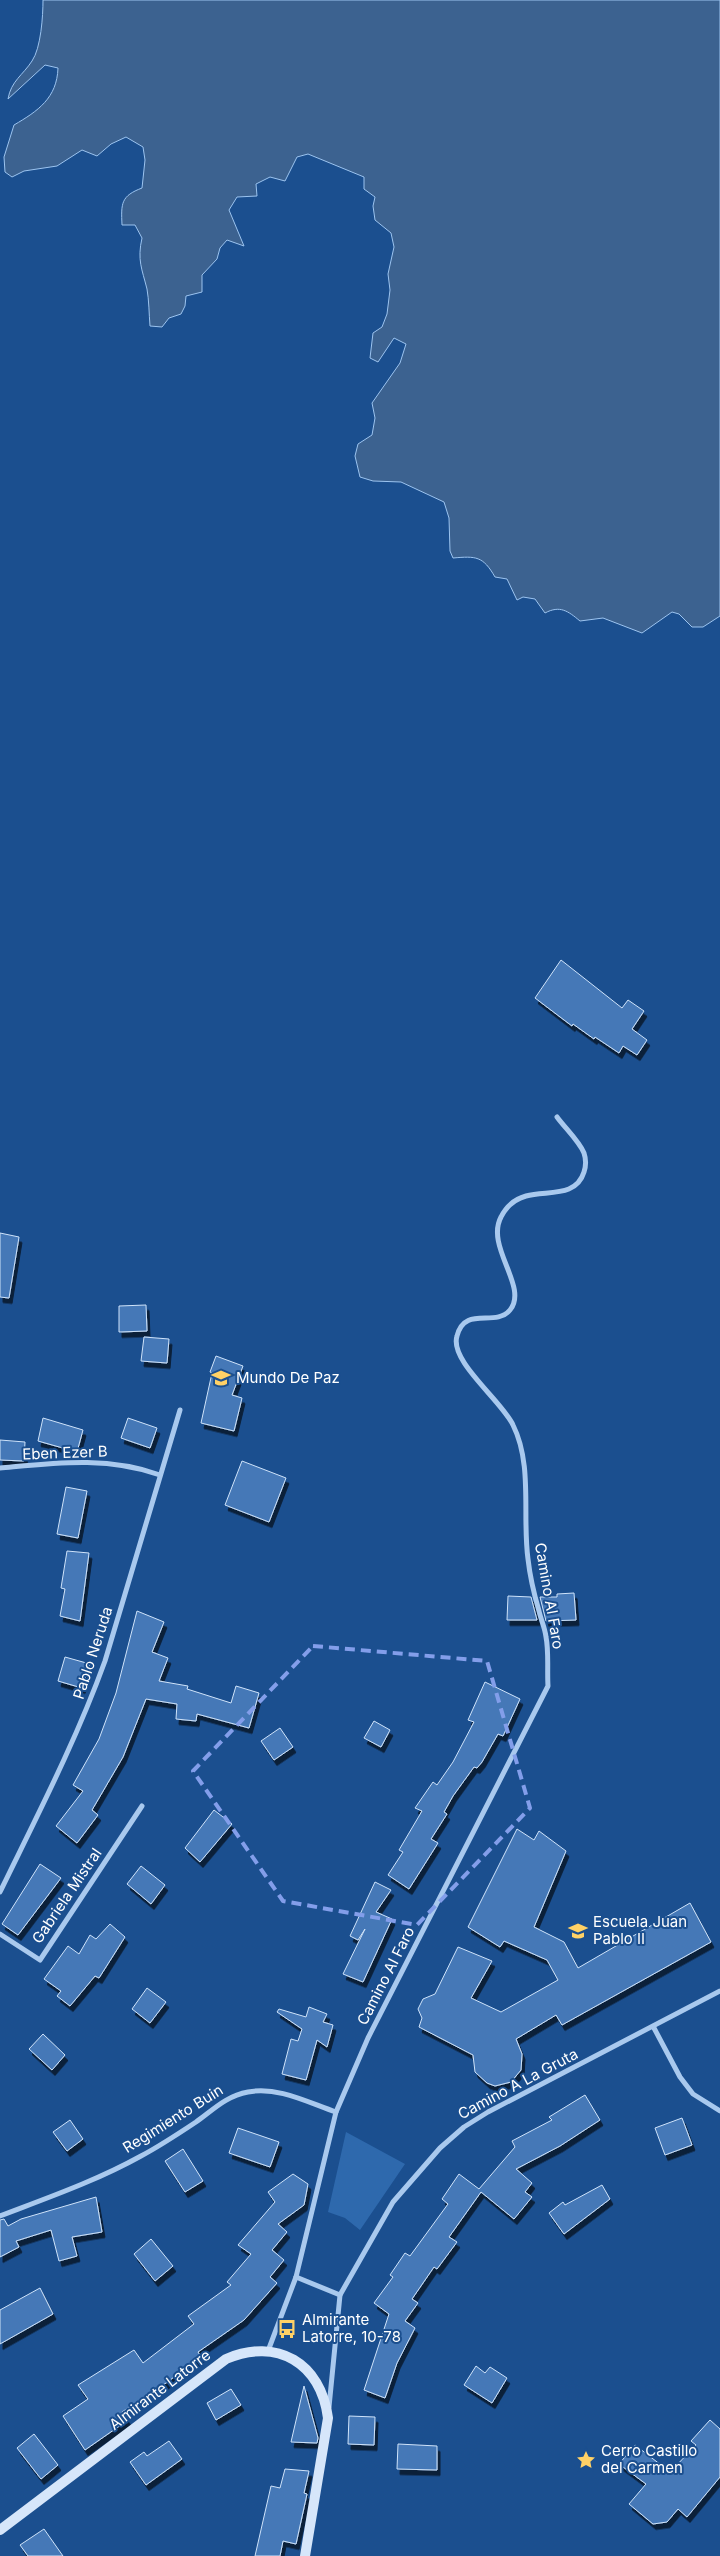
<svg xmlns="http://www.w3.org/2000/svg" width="720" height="2556" viewBox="0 0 720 2556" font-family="Inter,sans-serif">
<defs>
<filter id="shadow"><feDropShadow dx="3" dy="5.5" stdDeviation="0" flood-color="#0009"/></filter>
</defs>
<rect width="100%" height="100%" fill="#1b4f8f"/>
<path fill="#2e69ad" d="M346,2132L405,2164L360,2230L345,2218L328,2212Z"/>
<path fill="#3c6290" stroke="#9cc4f0" d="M43,0H720V616L703,627H692L679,614L672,612L642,633L603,618L580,621C568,611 560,605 545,613L535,599L523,597L517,600L507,579L495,577C483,556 476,556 453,558L450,551L449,518L444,502L401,482L373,481L360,477L355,456L358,444L372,435L375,418L372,403L400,363L406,344L394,338L378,362L370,358L373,333L382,327L387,314L390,290L388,274L394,247L391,233L375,220L373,206L375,197L364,189V177L308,154L297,157L285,181L270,177L256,184L257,196L237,197L229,210L244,246L227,240L220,248L217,259L202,275V292L186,296L185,306L181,314L169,318L162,327L150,326C149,314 149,300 147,289C142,269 137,260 142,238L135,225H122C121,203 121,196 142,188L145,160L143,147L126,137L111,144L97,156L82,150L57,166L24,171L12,177L5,172L4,157L14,125C38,111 57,98 58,68L45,65L8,99C11,81 23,75 32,61C41,48 43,16 43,0Z"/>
<g fill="#4478b7" stroke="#cfe3fa" filter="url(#shadow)">
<path d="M561,960L622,1008L628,1000L644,1011L632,1029L647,1040L637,1055L623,1046L619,1053L595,1037L594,1039L573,1024L572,1026L535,998Z"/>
<path d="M0,1233L19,1237L9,1298L0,1297Z"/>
<path d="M146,1305L147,1331L119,1332V1306Z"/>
<path d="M144,1337L169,1339L167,1363L141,1361Z"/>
<path d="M216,1356L243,1366L232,1395L242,1398L234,1431L201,1423L212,1373L210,1372Z"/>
<path d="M43,1418L83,1430L77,1452L38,1441Z"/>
<path d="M128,1418L157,1428L150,1448L121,1438Z"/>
<path d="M0,1440L25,1442L24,1461L0,1460Z"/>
<path d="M242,1461L286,1478L269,1522L225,1505Z"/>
<path d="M66,1487L87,1491L78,1538L57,1534Z"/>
<path d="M67,1551L89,1553L80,1621L60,1616L65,1589L61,1588Z"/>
<path d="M574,1593L576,1620L546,1621L540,1597H557V1594Z"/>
<path d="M508,1596L531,1597L537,1620H507Z"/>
<path d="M137,1611L164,1622L152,1652L168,1658L159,1681L188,1686L187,1689L231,1703L236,1686L259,1693L249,1728L197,1714L196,1721L176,1719L177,1704L146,1699L123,1757L92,1810L98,1815L77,1843L56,1826L83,1791L73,1785L99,1739L116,1693Z"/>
<path d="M65,1657L90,1664L82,1688L58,1681Z"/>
<path d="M485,1682L520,1699L503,1736L498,1734L482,1762L477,1768L474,1767L453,1796L444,1812L447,1814L431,1839L438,1843L409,1889L388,1875L403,1852L399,1850L422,1811L415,1808L433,1782L437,1785L453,1762L474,1722L468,1720Z"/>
<path d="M374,1721L390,1730L381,1747L364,1738Z"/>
<path d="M280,1728L293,1747L274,1760L261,1741Z"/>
<path d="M214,1810L232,1824L200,1862L185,1848Z"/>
<path d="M517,1829L534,1840L539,1831L566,1851L534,1927L564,1942L578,1968L690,1903L711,1942L562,2025L556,2015L516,2039L522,2054L521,2070L511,2082L495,2086L487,2083L475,2072L473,2055L419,2027L422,2018L418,2009L423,1999L435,1994L458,1947L492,1961L471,1998L501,2012L558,1980L547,1960L504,1941L500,1947L468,1927Z"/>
<path d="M40,1864L61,1878L18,1935L2,1924Z"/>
<path d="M141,1866L165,1885L151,1904L127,1884Z"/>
<path d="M375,1882L391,1890L376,1912L392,1919L363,1982L343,1974L365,1929L358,1940L350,1936Z"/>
<path d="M110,1924L125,1937L99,1978L95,1976L70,2006L57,1996L61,1991L44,1979L68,1946L79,1954L90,1935L96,1939Z"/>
<path d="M147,1988L166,2002L150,2023L132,2009Z"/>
<path d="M309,2007L327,2014L323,2022L333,2025L327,2047L317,2040L306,2080L282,2074L291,2039L298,2041L302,2029L277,2012L279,2009L306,2017Z"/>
<path d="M43,2034L65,2055L52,2070L29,2049Z"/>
<path d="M585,2095L600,2120L560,2146L516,2169L532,2183L525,2192L532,2197L514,2219L481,2192L449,2237L457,2242L437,2269L434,2267L412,2299L418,2303L405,2321L415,2328L397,2363L385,2398L364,2390L389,2314L374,2303L393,2277L390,2275L405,2253L410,2256L448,2204L442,2199L459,2174L479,2189L515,2147L512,2141L552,2120L549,2117Z"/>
<path d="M682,2118L692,2145L665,2155L655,2128Z"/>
<path d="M70,2120L83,2139L67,2151L53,2132Z"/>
<path d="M238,2128L279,2142L270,2167L229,2153Z"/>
<path d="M183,2149L203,2181L185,2192L165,2161Z"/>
<path d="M293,2174L308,2184L304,2205L278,2224L287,2232L272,2250L284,2260L270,2277L277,2283L244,2320L198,2352L201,2357L166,2383L122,2412L128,2420L85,2450L63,2416L88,2399L78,2385L134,2350L143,2363L194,2324L188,2316L231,2285L227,2282L251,2254L238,2245L275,2202L268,2192Z"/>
<path d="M602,2185L610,2199L564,2234L549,2213L563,2202L565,2205Z"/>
<path d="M96,2197L102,2232L72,2237L77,2256L59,2261L51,2230L16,2241L19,2247L0,2257V2220L4,2219L8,2226L21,2219Z"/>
<path d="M151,2239L173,2266L155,2281L134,2254Z"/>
<path d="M40,2288L53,2314L0,2344V2310Z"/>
<path d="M476,2366L485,2373L490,2367L507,2378L492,2403L464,2385Z"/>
<path d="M304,2386L318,2438L317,2443L291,2442Z"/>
<path d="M231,2389L241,2405L216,2420L207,2403Z"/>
<path d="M349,2416L375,2417L374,2445L348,2444Z"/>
<path d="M710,2420L720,2429V2477L687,2517L678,2509L667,2522L653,2524L629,2504L646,2484L619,2464L635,2445L661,2465L663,2463L672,2470L696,2445L691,2441Z"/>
<path d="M34,2434L58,2465L41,2479L17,2448Z"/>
<path d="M169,2441L182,2459L146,2485L130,2462L144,2452L147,2456Z"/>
<path d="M398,2444L437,2446V2470L397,2469Z"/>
<path d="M285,2469L309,2471L304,2493L307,2494L296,2544L283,2541L280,2556H255L271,2486L280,2488Z"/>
<path d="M44,2529L63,2556H28L20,2545Z"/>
</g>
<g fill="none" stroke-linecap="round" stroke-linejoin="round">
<g stroke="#a9c9ee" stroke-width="5">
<path d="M0,1468C55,1463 107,1456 160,1475"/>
<path d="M0,1892C37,1816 76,1741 105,1661L180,1410"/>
<path d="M0,1934L40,1960L142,1806"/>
<path d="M654,2028L680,2077L693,2094L720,2111"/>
<path d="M0,2216C47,2198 96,2181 141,2156C160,2146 178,2134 196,2122C213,2110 226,2096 248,2092C278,2086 309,2103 336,2112"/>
<path d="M296,2277L340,2295"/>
<path d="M268,2351L296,2277L336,2112L368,2038L548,1686C547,1670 549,1652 546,1637C545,1628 541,1620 539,1611C534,1594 530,1577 528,1559C522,1516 533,1465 513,1425C502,1401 449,1361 457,1336C465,1305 495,1328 510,1310C529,1287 485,1247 501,1217C506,1207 515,1199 526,1196C547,1190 576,1198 584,1172C586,1166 586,1159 584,1153C579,1141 565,1128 557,1117"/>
<path d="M329,2407L340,2295L393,2202L440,2148L464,2127L488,2112L720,1991"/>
</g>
<path stroke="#d6e6fa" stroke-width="10" d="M0,2530L226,2359C277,2337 321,2363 328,2418L305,2556"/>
</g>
<path fill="none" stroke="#839eea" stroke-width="4" stroke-dasharray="10 6" stroke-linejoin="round" d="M313,1646L487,1661L530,1808L417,1925L283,1901L193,1771Z"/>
<defs>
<g id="school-bare" transform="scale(1.5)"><path d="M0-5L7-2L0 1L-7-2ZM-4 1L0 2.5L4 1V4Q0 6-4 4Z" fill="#ffd166" stroke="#1b4f8f" stroke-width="2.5" paint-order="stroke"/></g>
<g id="bus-bare" transform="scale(1.5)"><path d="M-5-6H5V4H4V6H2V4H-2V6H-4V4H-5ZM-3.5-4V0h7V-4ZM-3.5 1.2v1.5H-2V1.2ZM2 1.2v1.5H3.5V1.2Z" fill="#ffd166" stroke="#1b4f8f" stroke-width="2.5" paint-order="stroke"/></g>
<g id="sight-bare" transform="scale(1.5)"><path d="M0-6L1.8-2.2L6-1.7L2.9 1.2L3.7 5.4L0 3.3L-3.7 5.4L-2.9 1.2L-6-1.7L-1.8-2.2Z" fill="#ffd166" stroke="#1b4f8f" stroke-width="2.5" paint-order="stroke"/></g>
</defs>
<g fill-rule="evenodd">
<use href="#school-bare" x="221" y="1378"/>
<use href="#school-bare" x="578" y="1931"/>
<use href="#bus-bare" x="287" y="2329"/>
<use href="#sight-bare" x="586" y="2460"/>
</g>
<g text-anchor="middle" stroke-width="4" stroke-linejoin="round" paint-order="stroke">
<g font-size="15" fill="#fff" stroke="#1b4f8f" text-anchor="start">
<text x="236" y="1383">Mundo De Paz</text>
<text x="593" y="1927">Escuela Juan<tspan x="593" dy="17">Pablo II</tspan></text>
<text x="302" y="2325">Almirante<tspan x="302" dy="17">Latorre, 10-78</tspan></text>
<text x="601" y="2456">Cerro Castillo<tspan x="601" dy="17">del Carmen</tspan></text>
</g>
<g font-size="15" fill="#fff" stroke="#1b4f8f">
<text transform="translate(65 1453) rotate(-2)" y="5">Eben Ezer B</text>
<text transform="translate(549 1596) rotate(80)" y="5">Camino Al Faro</text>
<text transform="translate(93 1653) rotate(-72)" y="5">Pablo Neruda</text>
<text transform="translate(67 1896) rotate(-56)" y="5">Gabriela Mistral</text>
<text transform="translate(386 1976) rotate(-63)" y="5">Camino Al Faro</text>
<text transform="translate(518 2084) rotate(-28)" y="5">Camino A La Gruta</text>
<text transform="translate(173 2119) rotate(-32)" y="5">Regimiento Buin</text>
<text transform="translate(160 2390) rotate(-37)" y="5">Almirante Latorre</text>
</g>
</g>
</svg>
